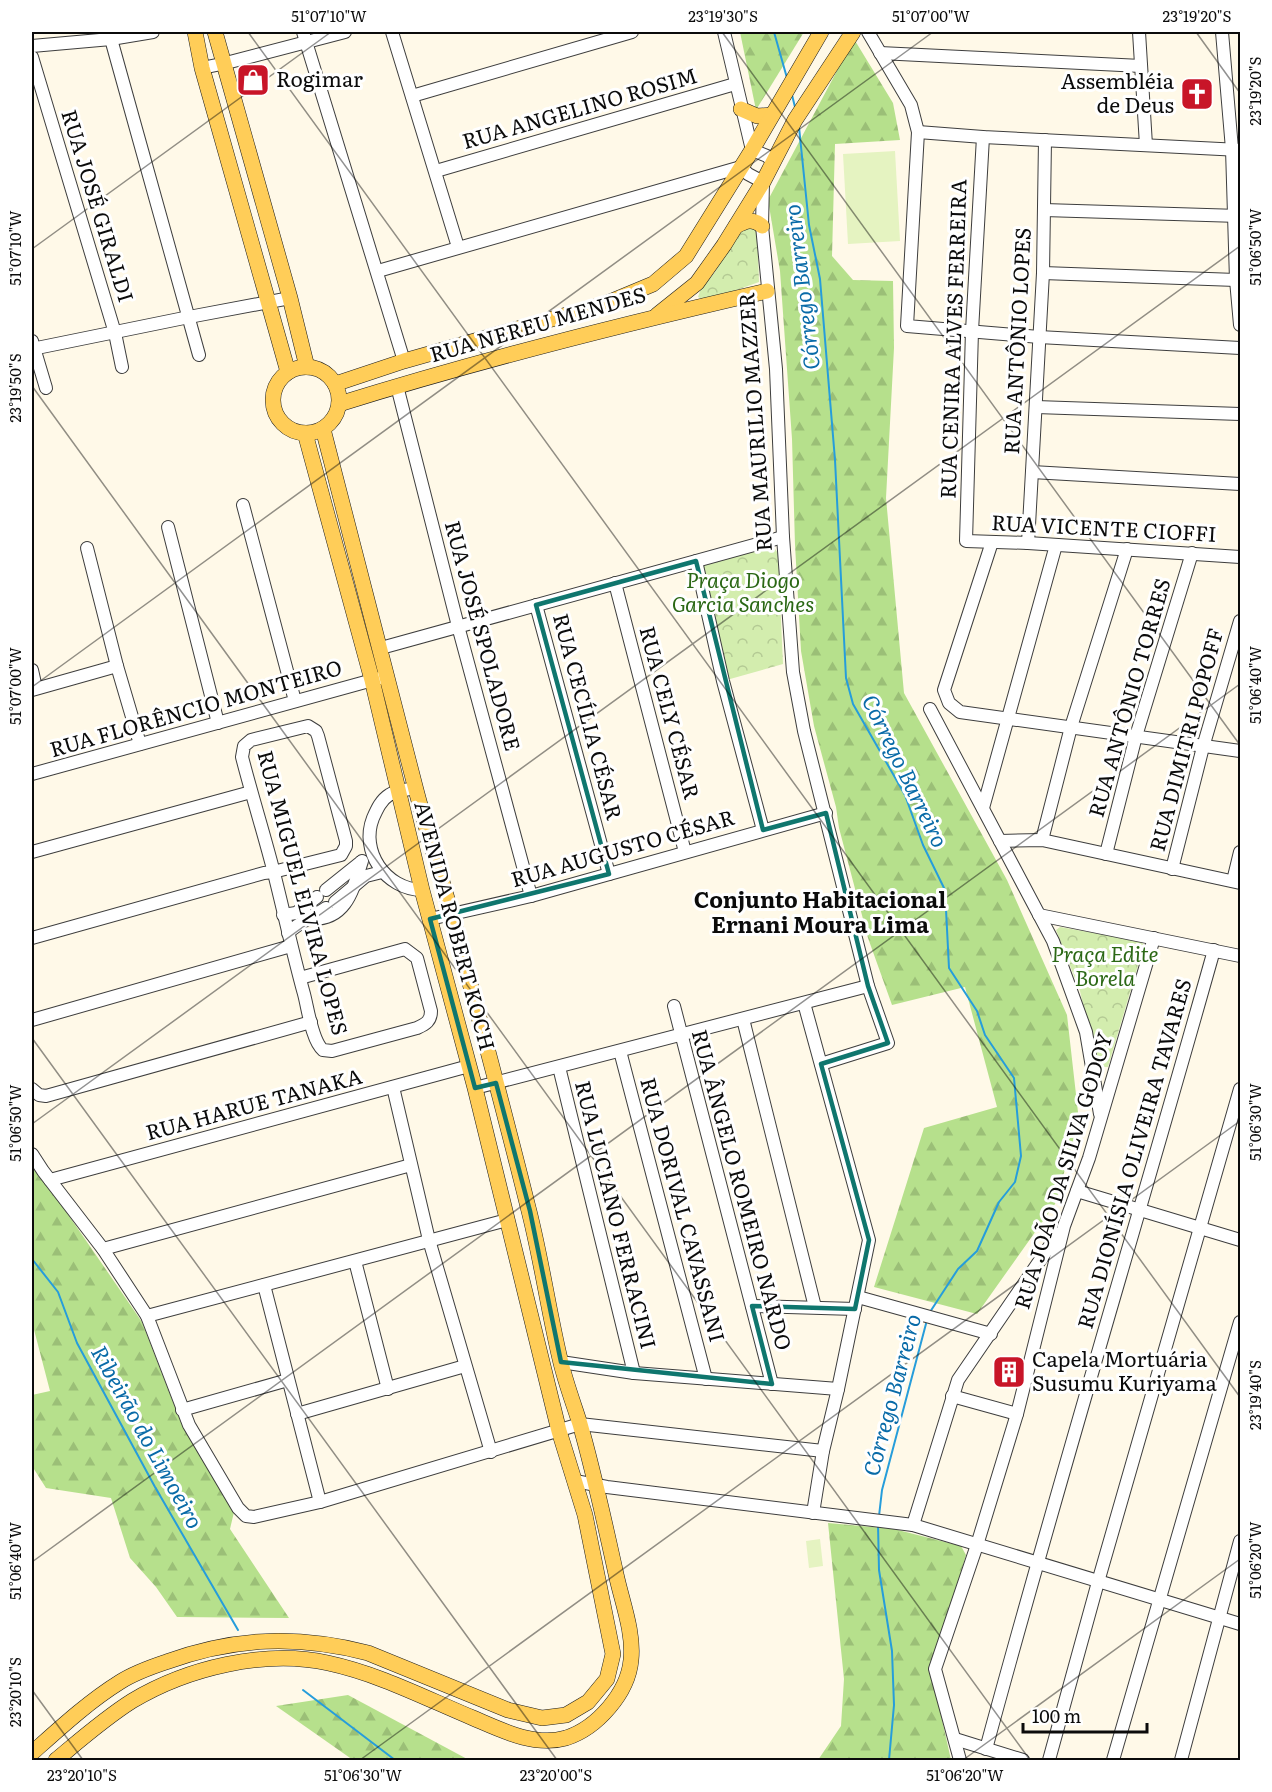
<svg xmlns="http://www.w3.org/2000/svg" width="1272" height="1792" viewBox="0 0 1272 1792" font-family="Literata,serif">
<defs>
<pattern id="forest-firs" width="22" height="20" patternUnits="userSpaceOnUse" patternTransform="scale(1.5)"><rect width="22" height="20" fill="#b6e08c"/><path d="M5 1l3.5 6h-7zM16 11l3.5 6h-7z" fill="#9bbf77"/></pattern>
<pattern id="park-crowns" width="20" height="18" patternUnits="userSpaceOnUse" patternTransform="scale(1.5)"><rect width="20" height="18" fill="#d3edae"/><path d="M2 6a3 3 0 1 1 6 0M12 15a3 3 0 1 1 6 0" fill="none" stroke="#b4ca94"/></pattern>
</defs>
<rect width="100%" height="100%" fill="#fff9e8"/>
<g fill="url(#forest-firs)">
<path d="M740,32H804L756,110Z"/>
<path d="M854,39L893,103L900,140L835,144L832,256L853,280L893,281L894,348L886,498L904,693L1007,880L1067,1015L1079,1121L1055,1204L977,1314L874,1287L924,1128L997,1107L965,987L892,1005L868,938L839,828L836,807L814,726L801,651L795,545L792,439L780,271L768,200Z"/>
<path d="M32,1162L142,1322L182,1425L234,1512L230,1529L289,1618L177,1617L156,1587L130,1558L111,1498L46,1488L32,1466V1395L50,1391L32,1322Z"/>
<path d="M828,1523L894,1529L961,1546L966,1555L933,1666V1679L951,1760H818L841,1726L844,1679Z"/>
<path d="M348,1695L469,1760H353L276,1706Z"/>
</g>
<g fill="url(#park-crowns)">
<path d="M757,225L759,282L706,301L698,297L700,291L715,272L737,233Z"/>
<path d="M772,545L778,553L783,664L723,681L700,566Z"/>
<path d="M1060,927L1140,941L1144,945L1108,1067H1099L1096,1063L1080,991L1056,930Z"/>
</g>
<g fill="#e5f3c1">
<path d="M895,151L900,241L848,244L843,154Z"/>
<path d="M820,1539L823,1566L809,1568L806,1541Z"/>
</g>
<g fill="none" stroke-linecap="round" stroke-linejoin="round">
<g stroke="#269ddb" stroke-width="2">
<path d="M774,32L787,78"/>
<path d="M792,95L795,107"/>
<path d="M799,127L809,225L820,279L835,460L846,678L853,704L905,795L923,845L945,890L949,968L977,1011L985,1035L1014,1078L1021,1156L1015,1182L999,1202L977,1251L958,1269L930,1312"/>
<path d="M32,1259L58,1292L77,1343L155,1487L238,1630"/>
<path d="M879,1516L882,1490L927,1320"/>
<path d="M878,1524L879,1570L892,1651L894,1705L889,1760"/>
<path d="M303,1690L395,1760"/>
</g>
<g stroke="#3e3e3e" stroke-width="14">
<g id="minor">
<path d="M303,32L404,361"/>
<path d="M392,32L458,247"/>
<path d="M724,32L752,150L767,156L773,162"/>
<path d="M868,32L911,105L918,132L907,326L1039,337L1240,348"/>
<path d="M1139,32L1146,145"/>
<path d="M1222,32L1232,149L1236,280L1240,325"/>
<path d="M111,39L199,355"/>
<path d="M32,46L111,39L153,32"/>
<path d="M880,53L1141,66"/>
<path d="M32,57L115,333L122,367"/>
<path d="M202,68L226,63L345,32"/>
<path d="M412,96L632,32"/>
<path d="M918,132L983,137L1240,150"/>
<path d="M983,137L972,331L966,541L1028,543L1240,557"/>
<path d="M436,171L735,84"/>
<path d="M1044,210L1239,216"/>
<path d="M378,271L741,167L748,174L763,182L762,226L776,369L783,537L793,672L804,731L868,986L888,1043L821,1064"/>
<path d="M1043,273L1236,280"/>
<path d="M32,341L46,388"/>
<path d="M32,349L189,317L290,298"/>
<path d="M397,386L458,626L531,896"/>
<path d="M1036,407L1240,414"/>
<path d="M1032,472L1240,484"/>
<path d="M243,505L295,701"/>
<path d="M168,527L218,723"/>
<path d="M992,542L944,690L949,703L960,712L1240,751"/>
<path d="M1028,543L1043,273L1045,140"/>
<path d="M87,548L117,666L140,744"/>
<path d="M696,561L723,681L763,830"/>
<path d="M615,583L685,852"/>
<path d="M536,605L609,874"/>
<path d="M381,648L783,537"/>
<path d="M32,670L36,688"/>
<path d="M32,690L117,666"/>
<path d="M930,709L1053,941L1086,1032L1100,1114"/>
<path d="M32,774L380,678"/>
<path d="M415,788C407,790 396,790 389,795C381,800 377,809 373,818C360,851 385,889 422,890"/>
<path d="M983,808L1056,545"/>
<path d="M1042,840L1071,727L1127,549"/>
<path d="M1000,841L1042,840L1240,883"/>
<path d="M32,852L251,792"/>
<path d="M1106,854L1136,736L1192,553"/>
<path d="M1172,869L1203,747L1240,621"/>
<path d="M1233,881L1240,852"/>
<path d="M326,890L361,862"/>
<path d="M335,902L366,876L382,872"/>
<path d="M301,909L311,919C347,920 353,889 362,861"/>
<path d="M283,915L296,913L317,897"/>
<path d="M1039,915L1240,956"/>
<path d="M430,919L531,896L826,813"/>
<path d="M288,933C299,922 313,917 326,908"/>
<path d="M32,938L264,873L273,872L341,855L346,846V841L318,736L316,731L308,726L251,740L244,746L242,757C252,796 264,834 274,873C284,913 293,954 304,994C308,1009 312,1041 323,1050L332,1051L417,1028C426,1024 431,1021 431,1011L417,958L405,949L300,978"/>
<path d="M804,1003L869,1240L838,1389L823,1451L813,1513"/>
<path d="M674,1006L772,1384"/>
<path d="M743,1019L815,1307"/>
<path d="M32,1020L291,946"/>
<path d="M620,1051L706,1379"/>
<path d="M559,1067L634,1373"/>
<path d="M393,1087L429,1240L491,1452"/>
<path d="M475,1088L868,986"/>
<path d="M32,1089L39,1095L46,1096L311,1022"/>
<path d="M32,1154L43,1171L103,1249L147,1316L189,1425L238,1508L246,1516L254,1517L320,1502L580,1424L823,1451"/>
<path d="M50,1180L469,1066"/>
<path d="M1077,1191L1240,1240"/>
<path d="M103,1249L411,1165"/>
<path d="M355,1261L388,1389"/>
<path d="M264,1285L320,1502"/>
<path d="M858,1297L991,1334"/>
<path d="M752,1306L855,1309"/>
<path d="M147,1316L507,1220"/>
<path d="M561,1362L634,1373L838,1389"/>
<path d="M952,1396L1017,1414"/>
<path d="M182,1410L288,1380"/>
<path d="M297,1414L465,1366"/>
<path d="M575,1481L607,1487L913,1525L1240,1624"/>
<path d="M913,1525L958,1380L1058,1234"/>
<path d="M955,1739L1023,1760"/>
<path d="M986,1749C1058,1482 1139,1217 1214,950"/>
<path d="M960,1760L935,1669L977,1545L1017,1414L1064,1226L1089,1158L1154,938"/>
<path d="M1049,1760L1098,1582L1240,1089"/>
<path d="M1113,1760L1240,1322"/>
<path d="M1181,1760L1240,1541"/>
</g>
</g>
<g stroke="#1c1c1c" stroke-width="16">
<g id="major">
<path d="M195,32L202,68L288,372"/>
<path d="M215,32L290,298L307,367"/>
<path d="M741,109L757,116L772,115"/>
<path d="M736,226C746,221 752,218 762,226"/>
<path d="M657,315L697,283L724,245L763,182L795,120L853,32"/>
<circle cx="306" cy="400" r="33"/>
<path d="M335,384L404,361L605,304L653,284L686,256L752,150L821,32"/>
<path d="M339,404C480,360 623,324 767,291"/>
<path d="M32,1753C60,1728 88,1702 120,1682C134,1673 151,1667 166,1662C235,1637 297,1635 368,1653L508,1710L542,1718L566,1715L588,1702L607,1679L613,1654L585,1515L559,1431L475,1088L422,890L372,680L305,433"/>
<path d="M56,1760C80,1740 105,1718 132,1701C187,1668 265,1649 328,1663C379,1674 425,1698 473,1718C501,1730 534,1747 566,1738C597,1728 628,1693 631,1660C634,1632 622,1602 616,1574C605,1524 594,1473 580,1424C573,1402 565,1381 560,1359C548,1308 541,1257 528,1207C504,1110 478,1013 452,916C440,873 426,829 415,786C384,667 354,548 323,429"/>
</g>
</g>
<use href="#minor" stroke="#fff" stroke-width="12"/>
<use href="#major" stroke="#ffcd58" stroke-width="15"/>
</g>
<path fill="none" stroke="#0f766e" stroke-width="4.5" stroke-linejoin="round" d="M696,561L763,830L826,813L868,986L888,1043L821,1064L869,1240L855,1309L752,1306L772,1384L561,1362L530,1211L496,1083L475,1088L430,919L609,874L536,605Z"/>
<path fill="none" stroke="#0b0b0b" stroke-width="1.5" stroke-opacity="0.45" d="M248,32L1240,1397M722,32L1240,745M1196,32L1240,93M32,249L331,32M32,386L1030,1760M32,687L933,32M32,1038L557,1760M32,1124L1240,246M32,1562L1240,684M32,1690L83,1760M360,1760L1240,1121M963,1760L1240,1559"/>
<defs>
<g id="shop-square" transform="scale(1.725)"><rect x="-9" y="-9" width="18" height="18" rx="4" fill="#c81528" stroke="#fff"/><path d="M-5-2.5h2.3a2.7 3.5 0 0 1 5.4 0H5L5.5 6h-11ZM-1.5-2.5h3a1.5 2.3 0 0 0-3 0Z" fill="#fff"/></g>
<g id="church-square" transform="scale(1.725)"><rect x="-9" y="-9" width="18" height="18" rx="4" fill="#c81528" stroke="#fff"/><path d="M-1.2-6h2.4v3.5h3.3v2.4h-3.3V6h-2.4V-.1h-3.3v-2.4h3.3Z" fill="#fff"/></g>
<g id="building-square" transform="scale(1.725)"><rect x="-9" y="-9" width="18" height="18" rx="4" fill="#c81528" stroke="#fff"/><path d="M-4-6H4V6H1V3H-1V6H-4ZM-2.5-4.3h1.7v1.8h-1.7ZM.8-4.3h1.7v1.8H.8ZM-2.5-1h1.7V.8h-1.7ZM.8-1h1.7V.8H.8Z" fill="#fff"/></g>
</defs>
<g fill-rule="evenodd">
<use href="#shop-square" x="253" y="80"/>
<use href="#church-square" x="1197" y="94"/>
<use href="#building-square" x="1009" y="1372"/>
</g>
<g text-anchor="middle" stroke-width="6" stroke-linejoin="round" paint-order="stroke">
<g font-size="21" fill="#0b0b0b" stroke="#fff" text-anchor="start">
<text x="276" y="87">Rogimar</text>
<text x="1174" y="89" text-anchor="end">Assembléia<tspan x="1174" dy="24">de Deus</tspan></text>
<text x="1032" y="1367">Capela Mortuária<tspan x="1032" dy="24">Susumu Kuriyama</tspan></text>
</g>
<g font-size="21" fill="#0b0b0b" stroke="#fff">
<text transform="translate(580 109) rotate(-16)" y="7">RUA ANGELINO ROSIM</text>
<text transform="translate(97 206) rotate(73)" y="7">RUA JOSÉ GIRALDI</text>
<text transform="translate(538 325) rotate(-16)" y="7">RUA NEREU MENDES</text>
<text transform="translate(954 339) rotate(-88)" y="7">RUA CENIRA ALVES FERREIRA</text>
<text transform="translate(1018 341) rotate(-87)" y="7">RUA ANTÔNIO LOPES</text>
<text transform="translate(756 422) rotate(-94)" y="7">RUA MAURILIO MAZZER</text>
<text transform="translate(1104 529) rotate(3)" y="7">RUA VICENTE CIOFFI</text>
<text transform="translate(482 636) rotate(75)" y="7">RUA JOSÉ SPOLADORE</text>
<text transform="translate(1130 698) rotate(-74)" y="7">RUA ANTÔNIO TORRES</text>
<text transform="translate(196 709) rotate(-16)" y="7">RUA FLORÊNCIO MONTEIRO</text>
<text transform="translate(669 713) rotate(75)" y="7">RUA CELY CÉSAR</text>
<text transform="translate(587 717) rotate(75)" y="7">RUA CECÍLIA CÉSAR</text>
<text transform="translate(1187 740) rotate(-75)" y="7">RUA DIMITRI POPOFF</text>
<text transform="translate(623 849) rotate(-16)" y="7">RUA AUGUSTO CÉSAR</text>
<text transform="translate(302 893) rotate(75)" y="7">RUA MIGUEL ELVIRA LOPES</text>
<text transform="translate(454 926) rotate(75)" y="7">AVENIDA ROBERT KOCH</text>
<text transform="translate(254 1105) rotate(-15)" y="7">RUA HARUE TANAKA</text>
<text transform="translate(1135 1154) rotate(-74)" y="7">RUA DIONÍSIA OLIVEIRA TAVARES</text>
<text transform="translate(1064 1171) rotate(-73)" y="7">RUA JOÃO DA SILVA GODOY</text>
<text transform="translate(741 1190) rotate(75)" y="7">RUA ÂNGELO ROMEIRO NARDO</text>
<text transform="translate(682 1210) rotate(75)" y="7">RUA DORIVAL CAVASSANI</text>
<text transform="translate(615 1215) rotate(76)" y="7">RUA LUCIANO FERRACINI</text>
</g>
<g font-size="21" font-style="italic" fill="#2b6815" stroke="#fff">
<text x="743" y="588">Praça Diogo<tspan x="743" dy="24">Garcia Sanches</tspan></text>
<text x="1105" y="962">Praça Edite<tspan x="1105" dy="24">Borela</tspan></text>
</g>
<g font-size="22" font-style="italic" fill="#096ba8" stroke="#fff">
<text transform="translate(802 287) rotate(-97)" y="8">Córrego Barreiro</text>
<text transform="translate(905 771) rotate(64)" y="8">Córrego Barreiro</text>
<text transform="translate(892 1395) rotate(-75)" y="8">Córrego Barreiro</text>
<text transform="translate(147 1437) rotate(61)" y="8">Ribeirão do Limoeiro</text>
</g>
<g font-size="22" font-weight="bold" fill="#0b0b0b" stroke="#fff">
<text x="820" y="908">Conjunto Habitacional<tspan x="820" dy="25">Ernani Moura Lima</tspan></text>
</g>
</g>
<rect width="1272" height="1792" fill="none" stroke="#ffffff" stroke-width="66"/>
<path d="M1023 1723v9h124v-9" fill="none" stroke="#0b0b0b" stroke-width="3"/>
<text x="1032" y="1723" font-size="18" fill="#0b0b0b" stroke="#ffffff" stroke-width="4.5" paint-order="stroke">100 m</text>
<rect x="33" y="33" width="1206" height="1726" fill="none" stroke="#0b0b0b" stroke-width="2"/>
<g font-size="15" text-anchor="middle" fill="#0b0b0b">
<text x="329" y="22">51°07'10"W</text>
<text x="723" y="22">23°19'30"S</text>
<text x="931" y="22">51°07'00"W</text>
<text x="1197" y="22">23°19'20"S</text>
<text transform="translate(1256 91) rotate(-90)" y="5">23°19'20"S</text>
<text transform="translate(1256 247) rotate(-90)" y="5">51°06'50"W</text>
<text transform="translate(16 248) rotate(-90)" y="5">51°07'10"W</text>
<text transform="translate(16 388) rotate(-90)" y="5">23°19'50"S</text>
<text transform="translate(1256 685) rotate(-90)" y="5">51°06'40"W</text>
<text transform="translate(16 686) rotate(-90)" y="5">51°07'00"W</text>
<text transform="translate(1256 1122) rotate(-90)" y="5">51°06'30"W</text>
<text transform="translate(16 1123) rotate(-90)" y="5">51°06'50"W</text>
<text transform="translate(1256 1395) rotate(-90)" y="5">23°19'40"S</text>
<text transform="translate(1256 1560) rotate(-90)" y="5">51°06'20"W</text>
<text transform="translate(16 1561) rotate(-90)" y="5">51°06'40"W</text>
<text transform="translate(16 1692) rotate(-90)" y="5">23°20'10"S</text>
<text x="82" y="1781">23°20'10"S</text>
<text x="363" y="1781">51°06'30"W</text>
<text x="556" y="1781">23°20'00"S</text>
<text x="965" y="1781">51°06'20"W</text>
</g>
</svg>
